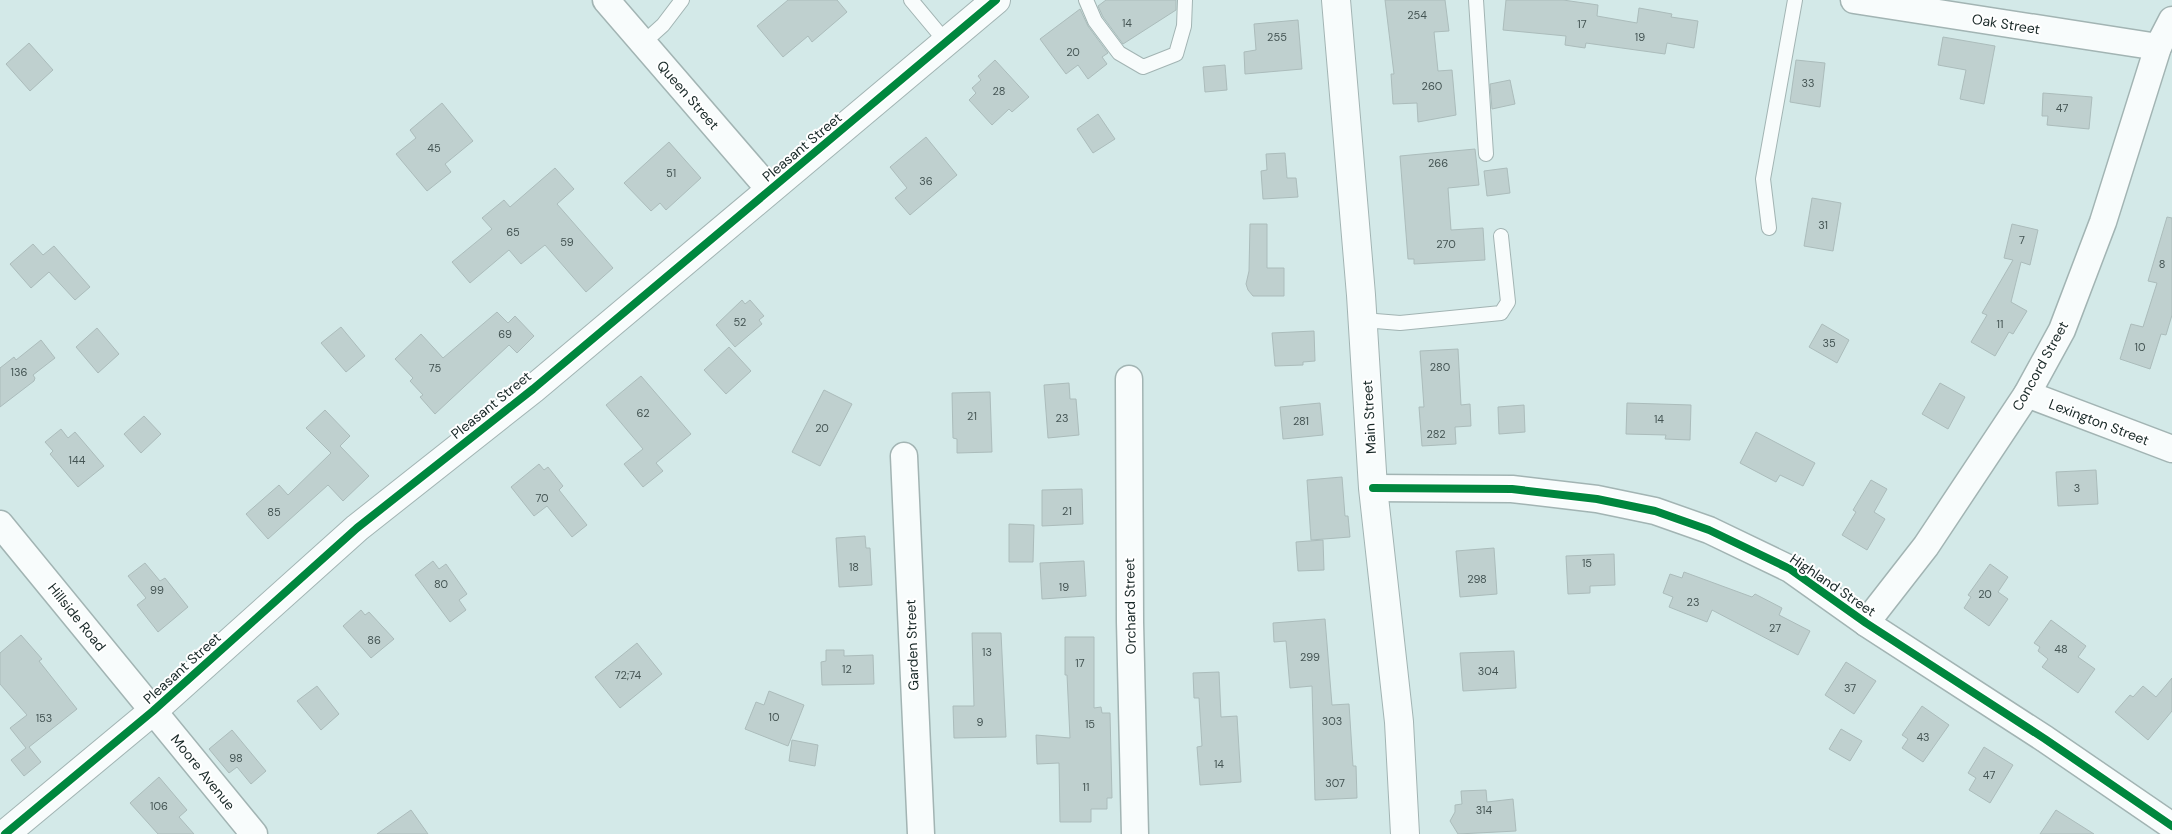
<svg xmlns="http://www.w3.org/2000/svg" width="2172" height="834" viewBox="0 0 2172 834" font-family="'DM Sans',sans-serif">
<rect width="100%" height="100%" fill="#d3e9e8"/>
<g fill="#bfd0cf" stroke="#abbcbb">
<path d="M788,0H837L847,12L812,42L808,36L783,57L757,26Z"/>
<path d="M1106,0H1176V10L1123,44L1103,17L1098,6Z"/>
<path d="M1385,0H1445L1449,31L1434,32L1438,71L1452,70L1456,115L1418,122L1417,103L1393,104L1391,74H1394Z"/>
<path d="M1506,0H1563L1598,5L1597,16L1637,23L1639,8L1672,14L1671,17L1698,21L1694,48L1667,43L1665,54L1586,43L1585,48L1565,45L1566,36L1503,30Z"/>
<path d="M1080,9L1088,26L1108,53L1102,57L1107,64L1088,79L1078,65L1066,74L1040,39Z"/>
<path d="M1298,20L1302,69L1245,74L1244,52L1256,50L1254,24Z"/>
<path d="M1943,37L1995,46L1984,104L1960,99L1966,70L1938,65Z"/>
<path d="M29,43L53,70L30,91L6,64Z"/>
<path d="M995,60L1029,97L1012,112L1009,109L992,125L969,100L976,93L972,88L981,80L978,76Z"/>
<path d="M1796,60L1825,63L1820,107L1790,102Z"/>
<path d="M1225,65L1227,90L1205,92L1203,67Z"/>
<path d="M1510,80L1515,104L1492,109L1490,84Z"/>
<path d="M2043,93L2092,97L2089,129L2047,125L2048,116H2042Z"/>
<path d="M442,103L473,141L445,164L451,172L427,191L396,154L416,138L410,130Z"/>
<path d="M1098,114L1115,139L1093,153L1077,129Z"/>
<path d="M926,137L957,175L910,215L895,198L907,188L890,167Z"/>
<path d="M669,142L701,178L666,210L660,203L651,211L624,183Z"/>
<path d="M1475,149L1479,185L1448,188L1451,230L1483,228L1485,260L1414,264V259H1408L1400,156Z"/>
<path d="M1285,153L1287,178H1296L1298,197L1263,199L1261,171L1267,170L1266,154Z"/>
<path d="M555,168L574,189L557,204L613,268L586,292L545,245L521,264L509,250L470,283L452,262L492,229L482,218L504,200L510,207Z"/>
<path d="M1507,168L1510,193L1487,196L1484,171Z"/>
<path d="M1812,198L1841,203L1833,251L1804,246Z"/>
<path d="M2167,217L2172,218V315L2166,335L2161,334L2150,369L2120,359L2131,324L2143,327L2157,283L2148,281Z"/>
<path d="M1250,224H1267V268H1284V296H1253L1248,290L1246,284L1249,271Z"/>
<path d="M2012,224L2038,230L2030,265L2021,262L2011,302L2027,311L2013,334L2009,332L1995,356L1971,342L1987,315L1982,313L2013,260L2004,258Z"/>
<path d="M33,244L43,255L54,246L90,287L75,300L49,272L31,288L10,264Z"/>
<path d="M742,300L745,304L750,300L764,316L759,320L762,324L735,347L716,325Z"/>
<path d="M497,312L508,323L515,316L534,336L517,353L509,345L435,414L420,397L423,395L410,381L413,378L395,359L421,334L443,358Z"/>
<path d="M1822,324L1849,340L1837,363L1809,347Z"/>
<path d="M341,327L365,356L346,372L321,343Z"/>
<path d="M97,328L119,354L98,373L76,347Z"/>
<path d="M1314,331L1315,361L1303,362V365L1275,366L1272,333Z"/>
<path d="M41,340L55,358L33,375L35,378L34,381L0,407V368L14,357L16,360Z"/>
<path d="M729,347L751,371L726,394L704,370Z"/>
<path d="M1458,349L1461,405L1470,404L1471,426L1455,427L1456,444L1422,446L1419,407H1424L1420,351Z"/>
<path d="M641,376L691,434L656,463L663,471L643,487L624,464L643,449L606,405Z"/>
<path d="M1069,383L1070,399H1076L1079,435L1048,438L1044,385Z"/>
<path d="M1940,383L1965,397L1948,429L1922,414Z"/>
<path d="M824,390L852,404L820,466L792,452Z"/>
<path d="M990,392L992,452L957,453V439L953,438L952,393Z"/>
<path d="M1320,403L1323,435L1283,439L1280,407Z"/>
<path d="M1627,403L1691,405L1690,440L1665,439L1666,435L1626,434Z"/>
<path d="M1524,405L1525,432L1499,434L1498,407Z"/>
<path d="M325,410L350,436L340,446L369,476L343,501L328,485L268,539L246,514L279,485L288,495L331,453L306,428Z"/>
<path d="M144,416L161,434L141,453L124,434Z"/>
<path d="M61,429L68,438L75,432L104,466L78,487L50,454L53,451L45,442Z"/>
<path d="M1756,432L1815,463L1803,486L1780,475L1776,482L1740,463Z"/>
<path d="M539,464L544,470L548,467L563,486L559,490L587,525L572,537L547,506L534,516L511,487Z"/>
<path d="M2096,470L2098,504L2058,506L2056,472Z"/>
<path d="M1342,477L1345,516H1348L1350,537L1311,540L1307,480Z"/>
<path d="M1871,480L1887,489L1874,512L1885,519L1867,550L1842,535L1856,512L1853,510Z"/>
<path d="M1082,489L1083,524L1042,526V490Z"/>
<path d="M1009,524L1034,525L1033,562H1009Z"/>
<path d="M865,536L866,548H870L872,585L839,587L836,538Z"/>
<path d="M1323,540L1324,570L1298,571L1296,542Z"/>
<path d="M1494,548L1497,594L1460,597L1456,551Z"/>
<path d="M1614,554L1615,585L1590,586V593L1568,594L1566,556Z"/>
<path d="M433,561L439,569L446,564L467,594L459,600L466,610L450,622L415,575Z"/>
<path d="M1084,561L1086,596L1042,599L1040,563Z"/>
<path d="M145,563L160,581L165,578L188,607L158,632L137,605L146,598L128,576Z"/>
<path d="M1990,564L2008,577L1998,592L2008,599L1989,626L1964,608L1971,597L1968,595Z"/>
<path d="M1684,572L1752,597L1755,594L1782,608L1779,615L1810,631L1798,655L1712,610L1707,622L1669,607L1673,597L1663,593L1670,574L1682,578Z"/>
<path d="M361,610L365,615L369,612L394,639L371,658L343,626Z"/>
<path d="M1325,619L1332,705L1349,704L1353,766H1356L1357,798L1315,800L1312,686L1290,688L1286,641L1274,642L1273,623Z"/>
<path d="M2051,620L2086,646L2078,657L2095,669L2078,693L2042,667L2048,659L2038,651L2040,647L2034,643Z"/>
<path d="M972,633H1001L1006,737L954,738L953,706H974Z"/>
<path d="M21,635L42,659L39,661L77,709L29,747L41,762L24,776L11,760L26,748L10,728L27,715L0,684V653Z"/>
<path d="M1065,637H1094V708L1101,707L1102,713H1110L1112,798H1107V809H1091V822H1060L1059,763L1037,764L1036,735L1070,738L1067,675H1065Z"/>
<path d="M637,643L662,674L620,708L595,677Z"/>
<path d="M826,650H844V656L873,655L874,684L822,685L821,662L826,661Z"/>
<path d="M1514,651L1516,688L1463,691L1460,653Z"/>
<path d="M1846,662L1876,681L1854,714L1825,695Z"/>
<path d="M1219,672L1221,717L1237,716L1241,782L1200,785L1197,747L1202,746L1199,698H1194L1193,673Z"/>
<path d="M2172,678V711L2148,740L2115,712L2130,695L2133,697L2143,686L2156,697Z"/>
<path d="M317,686L339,714L321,730L297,701Z"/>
<path d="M769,691L804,705L788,746L745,729L756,702L764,705Z"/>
<path d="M1922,706L1949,725L1923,762L1902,748L1908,739L1902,735Z"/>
<path d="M1841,729L1862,741L1850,761L1829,749Z"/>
<path d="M232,730L266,771L251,784L237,767L229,773L209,749Z"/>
<path d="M792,740L818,745L815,766L789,761Z"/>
<path d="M1984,747L2013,765L1990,803L1969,790L1976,778L1968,773Z"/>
<path d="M159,777L187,810L179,817L194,834H158L130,803Z"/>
<path d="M1486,790L1487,802L1513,799L1516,831L1458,834L1450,821L1455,812V805L1462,804L1461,791Z"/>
<path d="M411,810L428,834H377Z"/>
<path d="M2056,810L2094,834H2040Z"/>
</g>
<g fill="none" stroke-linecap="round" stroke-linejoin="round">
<g stroke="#a2b4b3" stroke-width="16">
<g id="lane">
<path d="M911,0L946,42"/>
<path d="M1086,0L1095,21L1119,53L1143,67L1176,54L1184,26L1185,0"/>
<path d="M1476,0L1486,154"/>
<path d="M643,43L663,25L682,0"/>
<path d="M1769,228L1763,179L1795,0"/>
<path d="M1363,320L1400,323L1501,313L1508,302L1501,236"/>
</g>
</g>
<g stroke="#a2b4b3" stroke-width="29">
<g id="street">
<path d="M606,0L770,190"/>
<path d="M1854,0L2158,47"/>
<path d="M1129,379L1130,622L1135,834"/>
<path d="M2027,394L2172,449"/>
<path d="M904,456L921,834"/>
<path d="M1373,488L1512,489L1597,499L1655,511L1709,530L1790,569L1866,623L2045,739L2172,826"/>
<path d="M0,524L254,834"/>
<path d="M1866,623L1926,546L2027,394L2062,330L2103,222L2158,47L2172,20"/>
</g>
</g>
<g stroke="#a2b4b3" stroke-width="30">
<g id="secondary">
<path d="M1336,0L1361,295L1373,488L1399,722L1405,834"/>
<path d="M5,834L153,711L357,528L533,389L996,0"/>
</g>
</g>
<use href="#lane" stroke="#f8fcfc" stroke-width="14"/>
<use href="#street" stroke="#f8fcfc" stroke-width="26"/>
<use href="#secondary" stroke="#f8fcfc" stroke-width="28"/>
<g stroke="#fff" stroke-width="11">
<g id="cycleway">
<path d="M1373,488L1512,489L1597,499L1655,511L1709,530L1790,569L1866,623L2045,739L2172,826"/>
<path d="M5,834L153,711L357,528L533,389L996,0"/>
</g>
</g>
<use href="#cycleway" stroke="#00873e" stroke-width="8"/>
</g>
<g text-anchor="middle" stroke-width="4" stroke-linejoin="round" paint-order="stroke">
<g font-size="11" fill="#445453">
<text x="1417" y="19">254</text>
<text x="1127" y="27">14</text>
<text x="1582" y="28">17</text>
<text x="1277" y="41">255</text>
<text x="1640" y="41">19</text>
<text x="1073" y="56">20</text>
<text x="1808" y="87">33</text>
<text x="1432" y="90">260</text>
<text x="999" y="95">28</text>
<text x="2062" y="112">47</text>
<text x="434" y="152">45</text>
<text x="1438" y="167">266</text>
<text x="671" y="177">51</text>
<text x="926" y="185">36</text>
<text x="1823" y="229">31</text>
<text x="513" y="236">65</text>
<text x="2022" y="244">7</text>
<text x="567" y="246">59</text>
<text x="1446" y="248">270</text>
<text x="2162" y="268">8</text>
<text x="740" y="326">52</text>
<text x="2000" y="328">11</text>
<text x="505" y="338">69</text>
<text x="1829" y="347">35</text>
<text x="2140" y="351">10</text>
<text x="1440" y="371">280</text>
<text x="435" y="372">75</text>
<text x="19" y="376">136</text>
<text x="643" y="417">62</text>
<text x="972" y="420">21</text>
<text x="1062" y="422">23</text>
<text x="1659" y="423">14</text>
<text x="1301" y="425">281</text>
<text x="822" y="432">20</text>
<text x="1436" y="438">282</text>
<text x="77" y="464">144</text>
<text x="2077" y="492">3</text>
<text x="542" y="502">70</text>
<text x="1067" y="515">21</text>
<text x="274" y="516">85</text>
<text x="1587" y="567">15</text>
<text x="854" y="571">18</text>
<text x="1477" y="583">298</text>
<text x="441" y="588">80</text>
<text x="1064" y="591">19</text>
<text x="157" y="594">99</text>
<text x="1985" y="598">20</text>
<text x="1693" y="606">23</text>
<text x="1775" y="632">27</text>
<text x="374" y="644">86</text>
<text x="2061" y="653">48</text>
<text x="987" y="656">13</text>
<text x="1310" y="661">299</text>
<text x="1080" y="667">17</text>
<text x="847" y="673">12</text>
<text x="1488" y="675">304</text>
<text x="628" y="679">72;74</text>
<text x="1850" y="692">37</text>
<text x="774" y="721">10</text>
<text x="44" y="722">153</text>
<text x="1332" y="725">303</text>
<text x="980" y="726">9</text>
<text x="1090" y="728">15</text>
<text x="1923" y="741">43</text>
<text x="236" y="762">98</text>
<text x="1219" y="768">14</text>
<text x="1989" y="779">47</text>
<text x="1335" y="787">307</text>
<text x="1086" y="791">11</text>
<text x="159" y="810">106</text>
<text x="1484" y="814">314</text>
</g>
<g font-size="14" fill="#182827" stroke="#fff">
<text transform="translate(2006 24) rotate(9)" y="5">Oak Street</text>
<text transform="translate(688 95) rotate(49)" y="5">Queen Street</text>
<text transform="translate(802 147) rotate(-40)" y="5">Pleasant Street</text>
<text transform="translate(2040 366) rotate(-61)" y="5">Concord Street</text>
<text transform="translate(491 405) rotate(-39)" y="5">Pleasant Street</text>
<text transform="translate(1369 417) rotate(-93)" y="5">Main Street</text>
<text transform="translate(2099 422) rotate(21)" y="5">Lexington Street</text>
<text transform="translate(1833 585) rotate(34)" y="5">Highland Street</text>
<text transform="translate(1130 606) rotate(-91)" y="5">Orchard Street</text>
<text transform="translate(77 617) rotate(51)" y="5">Hillside Road</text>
<text transform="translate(912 645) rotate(-92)" y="5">Garden Street</text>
<text transform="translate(182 668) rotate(-42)" y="5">Pleasant Street</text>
<text transform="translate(203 772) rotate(51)" y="5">Moore Avenue</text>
</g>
</g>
</svg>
